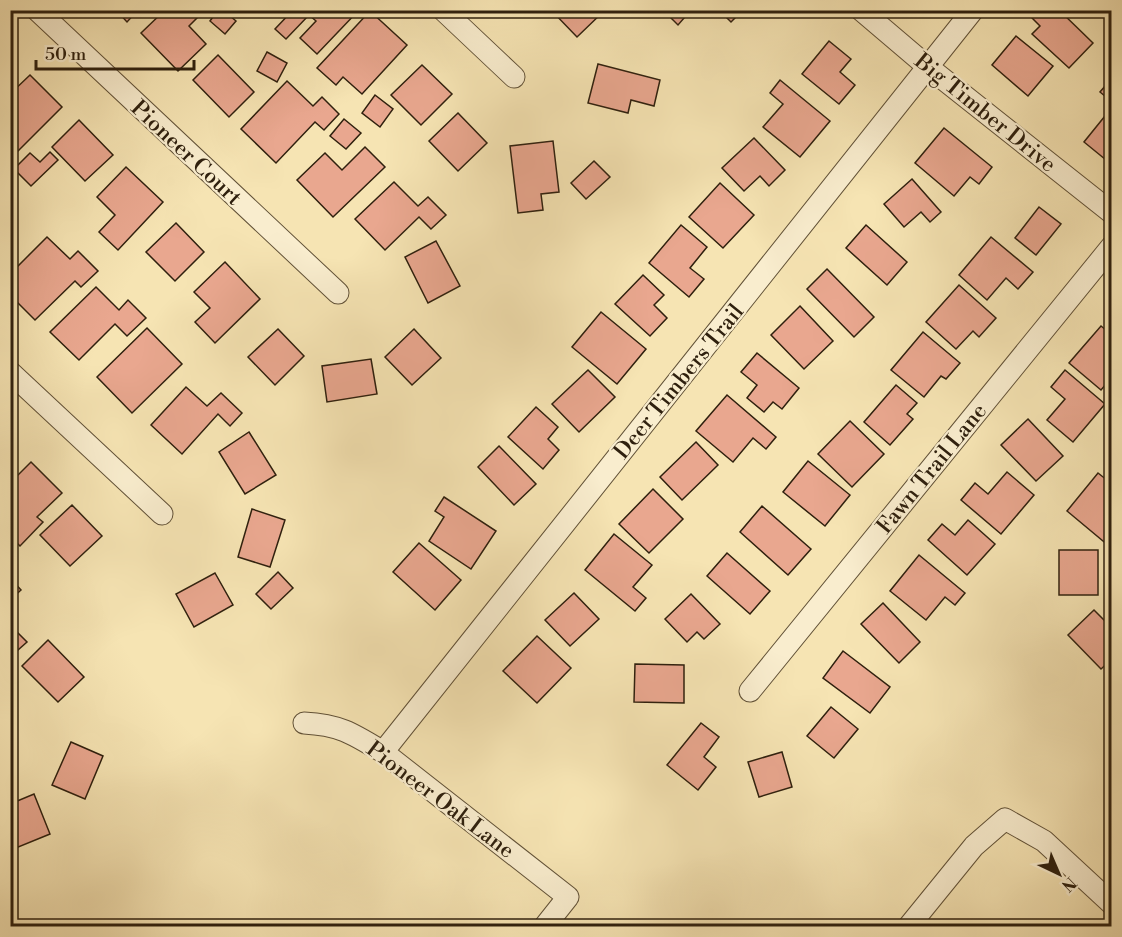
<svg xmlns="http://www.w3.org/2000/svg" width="1122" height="937" viewBox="0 0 1122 937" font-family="'Libre Bodoni',serif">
<rect width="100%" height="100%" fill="#f6e4b3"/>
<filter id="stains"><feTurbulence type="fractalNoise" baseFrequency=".00333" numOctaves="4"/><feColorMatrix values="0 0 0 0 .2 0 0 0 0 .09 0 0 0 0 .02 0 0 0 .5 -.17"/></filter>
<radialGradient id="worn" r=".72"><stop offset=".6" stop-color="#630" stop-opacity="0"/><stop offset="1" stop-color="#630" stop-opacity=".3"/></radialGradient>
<g fill="#e9a78f" stroke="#2f200e" stroke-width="1.5">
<path d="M116,10H138L127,22Z"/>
<path d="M165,10H205L189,26L206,44L178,71L141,33Z"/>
<path d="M218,10H223L236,21L225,34L210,21Z"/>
<path d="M293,10H359L317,54L300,38L316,21L309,15L286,39L275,29Z"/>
<path d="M551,10H605L577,37Z"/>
<path d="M663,10H691L678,25Z"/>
<path d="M719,10H743L731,22Z"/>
<path d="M1029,10H1059L1093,43L1069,68L1032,34L1040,26L1027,13Z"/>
<path d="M370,11L407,45L362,94L343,77L336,85L317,68Z"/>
<path d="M1016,36L1053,66L1028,96L992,65Z"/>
<path d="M829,41L851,59L840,72L855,85L839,104L802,74Z"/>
<path d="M267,52L287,63L277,82L257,71Z"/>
<path d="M218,55L254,92L229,117L193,80Z"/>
<path d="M598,64L660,80L654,106L631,100L628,113L588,103Z"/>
<path d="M422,65L452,94L421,125L391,95Z"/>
<path d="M30,75L62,107L15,154L10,149V94Z"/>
<path d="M1112,78V102L1100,92Z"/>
<path d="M780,80L830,121L800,157L763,127L783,104L770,93Z"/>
<path d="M287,81L313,106L322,97L339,114L324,130L315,122L276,163L241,129Z"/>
<path d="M375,95L393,109L380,127L362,113Z"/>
<path d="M1109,111L1112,113L1111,164L1084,142Z"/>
<path d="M458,113L487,143L458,171L429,141Z"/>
<path d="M344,119L361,133L346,149L330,136Z"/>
<path d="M79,120L113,155L85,181L52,147Z"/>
<path d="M944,128L992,167L979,184L970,177L954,196L915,163Z"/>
<path d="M754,138L785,170L769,186L760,176L744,191L722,168Z"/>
<path d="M553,141L559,192L541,194L543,210L518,213L510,146Z"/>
<path d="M365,147L385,167L333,217L297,180L325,153L342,170Z"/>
<path d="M50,152L58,160L31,186L14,169L30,153L40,162Z"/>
<path d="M594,161L610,177L586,199L571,183Z"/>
<path d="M126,167L163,202L118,250L99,232L115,215L97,197Z"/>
<path d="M912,179L941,212L930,222L921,212L904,227L884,204Z"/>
<path d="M394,182L418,206L428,197L446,215L431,229L419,217L385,250L355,219Z"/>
<path d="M720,183L754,215L723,248L689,217Z"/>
<path d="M1039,207L1061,224L1036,255L1015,238Z"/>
<path d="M176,223L204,252L175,281L146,252Z"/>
<path d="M681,225L707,247L690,268L704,279L689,297L649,263Z"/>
<path d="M866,225L907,262L887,285L846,248Z"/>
<path d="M47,237L70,259L78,251L98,271L81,287L75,281L35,320L10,295V274Z"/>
<path d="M991,237L1033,272L1018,289L1006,278L987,300L959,275Z"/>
<path d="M436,241L460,286L428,303L405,257Z"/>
<path d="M225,262L260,299L215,343L195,322L210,308L194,292Z"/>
<path d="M827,269L874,317L854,337L807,289Z"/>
<path d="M643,275L664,295L654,305L667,318L650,336L615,304Z"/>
<path d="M959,285L996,318L979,337L973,331L956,349L926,322Z"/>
<path d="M96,287L119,310L128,300L146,318L127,336L115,324L79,360L50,332Z"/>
<path d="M800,306L833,341L804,369L771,335Z"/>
<path d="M601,312L646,349L617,384L572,347Z"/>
<path d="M1101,326L1112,335V377L1101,390L1069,363Z"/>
<path d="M147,328L182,364L132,413L97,377Z"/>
<path d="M278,329L304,356L275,385L248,357Z"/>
<path d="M414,329L441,358L412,385L385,357Z"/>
<path d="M923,332L960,363L946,379L941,376L924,397L891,370Z"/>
<path d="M757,353L799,388L782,409L773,402L764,412L747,398L757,385L741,372Z"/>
<path d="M371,359L377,394L327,402L322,366Z"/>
<path d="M588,370L615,397L579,432L552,404Z"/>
<path d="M1065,370L1105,404L1073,442L1047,420L1065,399L1051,387Z"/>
<path d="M896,385L917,403L907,414L913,419L890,445L864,422Z"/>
<path d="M186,387L207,406L221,393L242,413L230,426L218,414L182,454L151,425Z"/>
<path d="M727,395L776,437L766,449L753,438L733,462L696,431Z"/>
<path d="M536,407L558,427L548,439L559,450L543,469L508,437Z"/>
<path d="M1028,419L1063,456L1036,481L1001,445Z"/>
<path d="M850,421L884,454L852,487L818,454Z"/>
<path d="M249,432L276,475L245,494L219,452Z"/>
<path d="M696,442L718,465L682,500L660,477Z"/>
<path d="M499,446L536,484L514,505L478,467Z"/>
<path d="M808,461L850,495L825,526L783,492Z"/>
<path d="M31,462L62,493L37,517L43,522L20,546L10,536V483Z"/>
<path d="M1007,472L1034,495L1001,534L961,500L975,483L988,494Z"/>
<path d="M1098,473L1112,484V514L1110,516L1112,517V543L1109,546L1067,511Z"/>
<path d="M653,489L683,519L649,553L619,524Z"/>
<path d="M444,497L496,531L471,569L429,541L444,517L435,511Z"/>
<path d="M72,505L102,536L70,566L40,535Z"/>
<path d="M762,506L811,549L788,575L740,532Z"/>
<path d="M252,509L285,520L270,567L238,557Z"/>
<path d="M968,520L995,544L967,575L928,540L942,524L955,535Z"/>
<path d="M614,534L652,565L633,587L646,598L635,611L585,570Z"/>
<path d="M419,543L461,580L435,610L393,572Z"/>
<rect x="1059" y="550" width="39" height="45"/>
<path d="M727,553L770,591L750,614L707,576Z"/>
<path d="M919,555L965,593L955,605L945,597L926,620L890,591Z"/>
<path d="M278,572L293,588L271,609L256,594Z"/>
<path d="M215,573L233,605L194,627L176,594Z"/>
<path d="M10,578L21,590L10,600Z"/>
<path d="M574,593L599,619L570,646L545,620Z"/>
<path d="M691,594L720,624L704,639L697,632L687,642L665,619Z"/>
<path d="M883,603L920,642L899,663L861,624Z"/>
<path d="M1094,610L1110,626L1112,625V659L1101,669L1068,635Z"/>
<path d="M10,625L27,642L10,657Z"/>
<path d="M537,636L571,668L537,703L503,671Z"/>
<path d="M48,640L84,677L58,702L22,666Z"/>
<path d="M843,651L890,687L870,713L823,678Z"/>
<path d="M635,664L684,665V703L634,702Z"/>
<path d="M831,707L858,729L834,758L807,736Z"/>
<path d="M701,723L719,737L704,757L716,767L698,790L667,765Z"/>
<path d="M71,742L103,756L85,799L52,785Z"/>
<path d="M782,752L792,787L759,797L748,762Z"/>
<path d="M34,794L50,834L11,850L10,804Z"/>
</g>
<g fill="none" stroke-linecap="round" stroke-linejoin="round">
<g stroke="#615137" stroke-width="23">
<g id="minor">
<path d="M37,10L338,293"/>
<path d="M443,10L514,77"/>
<path d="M861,10L928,67L1112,213"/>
<path d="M10,372L162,514"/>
<path d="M750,691L1112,246"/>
<path d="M304,723C340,725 352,733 383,752L568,897L545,926"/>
<path d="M383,752L973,10"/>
<path d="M909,926L974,846L1005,819L1044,841L1112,904"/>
</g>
</g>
<use href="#minor" stroke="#f9edce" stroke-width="21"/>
</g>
<g text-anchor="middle" stroke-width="4.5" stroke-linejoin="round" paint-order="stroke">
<g font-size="22" fill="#2f200e" stroke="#f9edce">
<text transform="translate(986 112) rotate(39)" y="8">Big Timber Drive</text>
<text transform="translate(187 152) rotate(43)" y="8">Pioneer Court</text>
<text transform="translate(678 381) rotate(-51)" y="8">Deer Timbers Trail</text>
<text transform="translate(931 468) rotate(-51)" y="8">Fawn Trail Lane</text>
<text transform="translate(441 799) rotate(37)" y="8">Pioneer Oak Lane</text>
</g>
</g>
<rect width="1122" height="937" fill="none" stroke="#f6e4b3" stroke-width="36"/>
<rect x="12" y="12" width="1098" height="913" fill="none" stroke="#2f200e" stroke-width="3"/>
<rect x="18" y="18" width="1086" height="901" fill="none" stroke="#2f200e" stroke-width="1.5"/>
<g transform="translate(1059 874) rotate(136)" stroke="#f9edce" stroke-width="4.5" paint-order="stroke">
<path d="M0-4.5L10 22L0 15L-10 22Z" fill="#2f200e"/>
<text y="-9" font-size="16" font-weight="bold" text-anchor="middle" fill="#2f200e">N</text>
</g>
<path d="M36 60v9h158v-9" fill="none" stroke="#2f200e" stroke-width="3"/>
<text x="45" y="60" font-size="18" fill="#2f200e" stroke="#f9edce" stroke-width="4.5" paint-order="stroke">50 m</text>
<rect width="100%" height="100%" filter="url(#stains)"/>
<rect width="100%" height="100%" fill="url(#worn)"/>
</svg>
